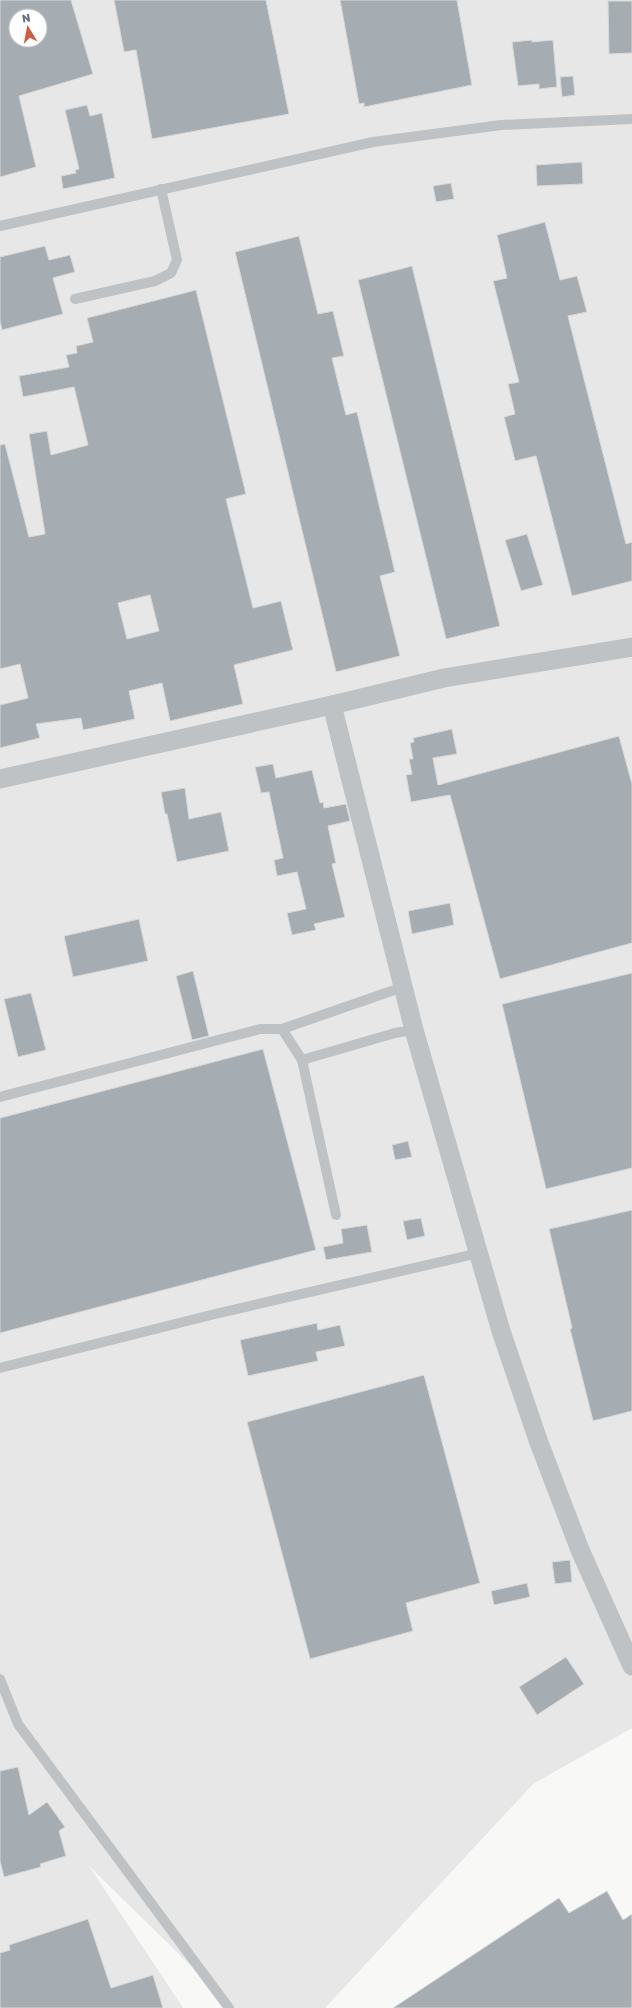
<svg xmlns="http://www.w3.org/2000/svg" width="632" height="2008" viewBox="0 0 632 2008" font-family="'Golos Text',sans-serif">
<rect width="100%" height="100%" fill="#f8f8f6"/>
<path fill="#e6e7e6" fill-rule="evenodd" d="M0,0H632V1728L533,1784L325,2008H234L89,1866L183,2008H0ZM16,16H40V40H16Z"/>
<g fill="#a6adb2" stroke="#dad9d8" fill-rule="evenodd">
<path d="M0,0H71L93,74L19,96L36,167L0,177ZM16,16H40V40H16Z"/>
<path d="M114,0H266L289,114L152,139L136,50L124,52Z"/>
<path d="M340,0H457L472,85L364,107V103L359,104Z"/>
<path d="M608,1H632V53L609,54Z"/>
<path d="M532,40V42L553,40L557,87L539,89V84L518,86L512,42Z"/>
<path d="M573,76L575,95L562,97L560,77Z"/>
<path d="M87,105L90,116L102,113L115,178L63,189L61,176L76,173L75,170L79,169L65,110Z"/>
<path d="M582,162L583,184L537,186L536,165Z"/>
<path d="M451,183L454,199L436,202L433,186Z"/>
<path d="M545,222L560,280L577,276L587,312L568,316L626,544L632,542V581L572,596L536,456L515,461L504,417L515,414L508,384L519,382L493,281L507,278L497,235Z"/>
<path d="M299,236L318,314L333,311L344,356L332,358L346,415L357,412L395,572L380,576L400,656L336,672L235,252Z"/>
<path d="M45,246L49,260L70,255L75,272L53,278L63,314L2,330L0,321V257Z"/>
<path d="M412,266L500,626L446,639L358,280Z"/>
<path d="M196,290L246,494L226,499L253,608L281,601L293,650L234,665L243,704L170,721L162,683L129,691L135,719L83,730L81,718L36,724L40,738L0,748V705L28,698L20,664L0,669V445L5,444L29,537L45,534L29,434L47,431L51,455L88,445L74,387L23,397L19,376L69,367L66,355L77,353L76,346L93,342L87,318ZM150,595L159,631L127,639L118,603Z"/>
<path d="M527,534L543,585L521,591L505,540Z"/>
<path d="M452,729L457,754L433,758L438,785L619,736L632,784V943L500,979L450,795L411,802L406,775L412,774L409,759H413L410,743L414,742L413,738Z"/>
<path d="M273,764L276,778L312,770L320,803L323,802L324,808L346,804L350,821L328,826L336,863L332,864L345,917L314,924L316,930L292,935L287,913L306,909L297,872L277,876L274,860L283,858L269,792L261,793L255,767Z"/>
<path d="M185,788L189,819L221,812L229,851L177,862L167,814H165L161,792Z"/>
<path d="M450,903L454,925L412,934L408,911Z"/>
<path d="M139,919L148,961L73,977L64,936Z"/>
<path d="M193,971L209,1036L192,1040L176,976Z"/>
<path d="M632,973V1168L546,1189L502,1004Z"/>
<path d="M31,993L46,1050L18,1057L4,999Z"/>
<path d="M263,1049L316,1250L0,1333V1118Z"/>
<path d="M408,1141L412,1157L395,1160L392,1145Z"/>
<path d="M632,1210V1411L593,1421L570,1329L572,1328L549,1229Z"/>
<path d="M421,1218L425,1236L407,1240L403,1221Z"/>
<path d="M367,1225L372,1252L326,1260L323,1247L343,1243L341,1229Z"/>
<path d="M317,1323L318,1330L340,1325L345,1346L316,1352L318,1361L248,1376L240,1340Z"/>
<path d="M424,1375L480,1583L406,1603L413,1631L310,1659L247,1422Z"/>
<path d="M570,1560L572,1582L555,1584L552,1562Z"/>
<path d="M527,1583L530,1597L494,1605L491,1591Z"/>
<path d="M566,1657L584,1684L537,1715L519,1687Z"/>
<path d="M18,1767L29,1815L47,1802L65,1827L59,1831L66,1856L40,1864L41,1867L4,1877L0,1861V1771Z"/>
<path d="M607,1891L623,1920L632,1914V2008H393L559,1898L569,1913Z"/>
<path d="M88,1919L111,1988L153,1975L163,2008H0V1953L10,1950L9,1945Z"/>
</g>
<g fill="none" stroke-linecap="round" stroke-linejoin="round">
<g stroke="#bec2c5" stroke-width="10">
<path d="M0,226L373,142L501,125L632,119"/>
<path d="M75,299L155,281L171,273L177,260L161,189"/>
<path d="M282,1029L403,987"/>
<path d="M302,1060L336,1215"/>
<path d="M0,1097L260,1029H282L302,1060L395,1033L414,1030"/>
<path d="M0,1368L215,1314L479,1253"/>
<path d="M0,1679L18,1724L229,2008"/>
</g>
<g stroke="#bec2c5" stroke-width="19">
<path d="M332,705L414,1030L501,1331L538,1440L580,1550L632,1666"/>
<path d="M0,779L332,705L444,678L632,647"/>
</g>
</g>
<g transform="translate(28 28) rotate(350)"><circle r="19" fill="#ffffff" stroke="#c2c7cb"/>
<path d="M0-3L7 15L0 10L-7 15Z" fill="#ce5c3f"/>
<text y="-6" font-size="11" font-weight="bold" text-anchor="middle" fill="#66747d">N</text>
</g>
</svg>
